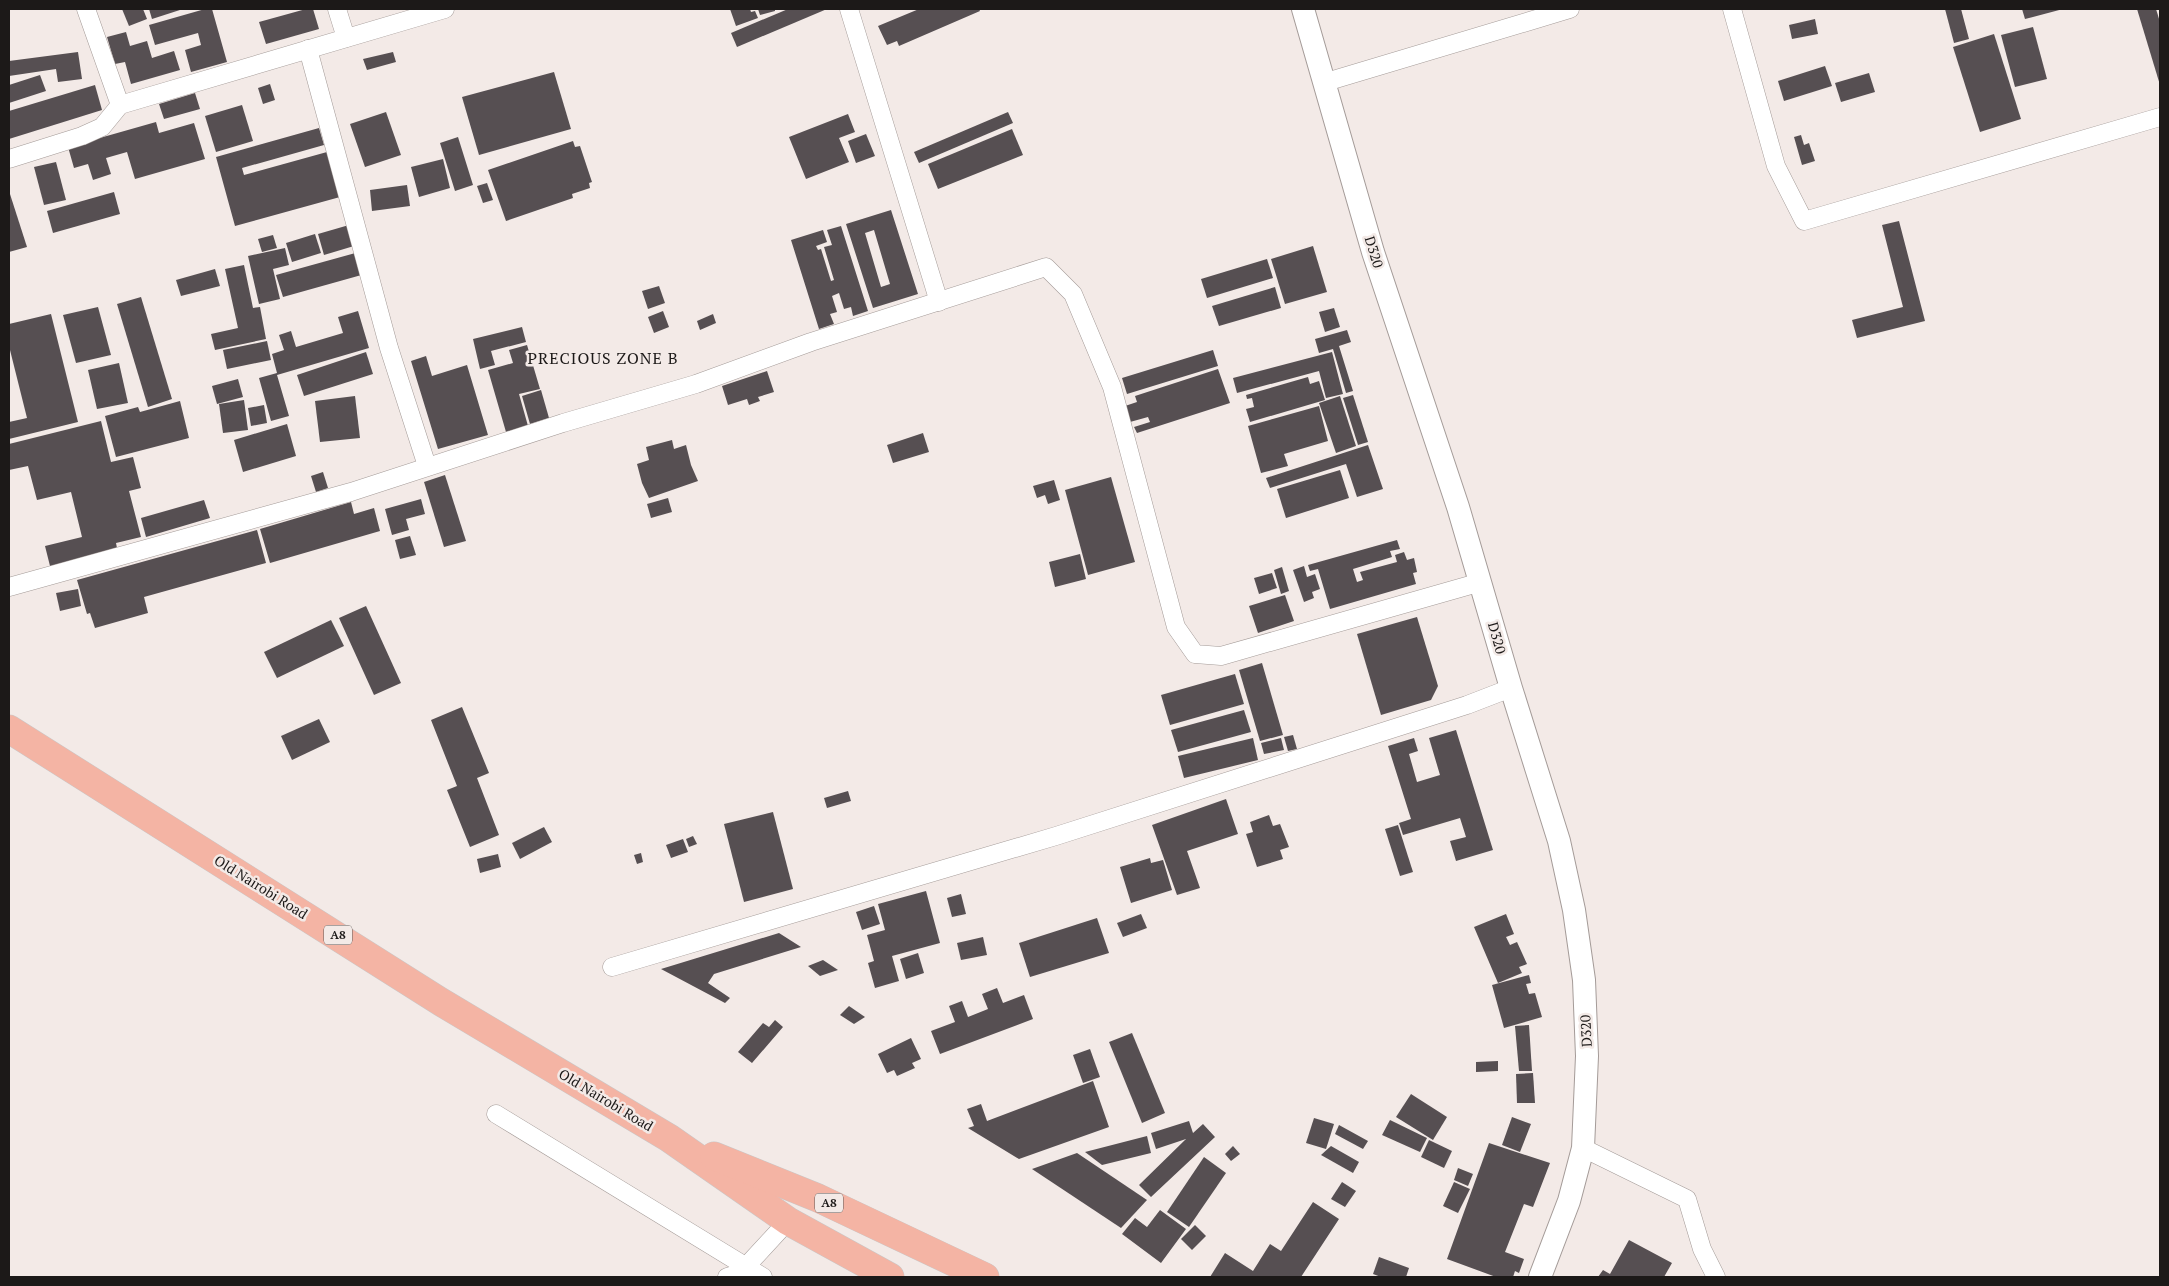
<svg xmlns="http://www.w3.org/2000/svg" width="2169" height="1286" viewBox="0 0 2169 1286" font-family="'PT Serif',serif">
<rect width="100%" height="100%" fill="#f3eae7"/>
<g fill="#564f52" fill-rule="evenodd">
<path d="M122,9H143L147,19L129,26Z"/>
<path d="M149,9H183L152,19Z"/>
<path d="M205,9H212L227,62L191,72L185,50L201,45L198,33L155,45L149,25Z"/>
<path d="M306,9H313L319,29L266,44L259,22Z"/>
<path d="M730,9H750L751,12L755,11L758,18L736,26Z"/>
<path d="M758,9H775V11L760,15Z"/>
<path d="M788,9H827L737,47L731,33Z"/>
<path d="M919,9H979L980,11L899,46L897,41L887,45L878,26Z"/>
<path d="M1945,9H1961L1969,39L1954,43Z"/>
<path d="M2022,9H2063L2025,19Z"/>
<path d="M2137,9H2156L2160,22V85Z"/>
<path d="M1815,19L1818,34L1792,39L1789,25Z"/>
<path d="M2033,27L2047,79L2015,87L2001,35Z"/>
<path d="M126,32L130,46L147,41L152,58L174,51L180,70L131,84L125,62L115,64L107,37Z"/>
<path d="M1994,34L2021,119L1980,132L1953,47Z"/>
<path d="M78,52L82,79L58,82L56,69L9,76V61Z"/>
<path d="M393,52L396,62L367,70L363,59Z"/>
<path d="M1825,66L1832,86L1784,101L1778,81Z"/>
<path d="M554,72L571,129L479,155L462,97Z"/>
<path d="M1869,73L1875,92L1841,102L1835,83Z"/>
<path d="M40,75L46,91L9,103V85Z"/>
<path d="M270,84L275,100L263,104L258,88Z"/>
<path d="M95,85L102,110L9,139V111Z"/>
<path d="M195,93L200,109L164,119L159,104Z"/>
<path d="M242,105L253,141L216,152L205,116Z"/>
<path d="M386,112L401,155L365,167L350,124Z"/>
<path d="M1008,112L1013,123L919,163L914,152Z"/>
<path d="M848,114L855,132L839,138L849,162L806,179L789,137Z"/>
<path d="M156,122L159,133L194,123L205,159L135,179L127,152L106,158L111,174L93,180L88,164L74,168L68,147Z"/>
<path d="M319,128L324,145L242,168L244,175L327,152L340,197L235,226L216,157Z"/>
<path d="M1012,129L1023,155L938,189L928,164Z"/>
<path d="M866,134L875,156L856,163L848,141Z"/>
<path d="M1801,135L1804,145L1809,143L1815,161L1802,165L1794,137Z"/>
<path d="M458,137L473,185L455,191L440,143Z"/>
<path d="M573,141L575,147L580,146L592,182L589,183L590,188L572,194L573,198L506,221L488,170Z"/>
<path d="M443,159L450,188L419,197L411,167Z"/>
<path d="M56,162L66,200L44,205L34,167Z"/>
<path d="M487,183L493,200L483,203L477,186Z"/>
<path d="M407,185L410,206L372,211L370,190Z"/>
<path d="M9,191L27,247L9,252Z"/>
<path d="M114,192L120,214L53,233L47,211Z"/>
<path d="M891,210L918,294L873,308L846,224ZM874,230L890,284L881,287L865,233Z"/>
<path d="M1899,221L1925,321L1857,338L1852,320L1903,307L1882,225Z"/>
<path d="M349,225L354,246L324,255L318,234Z"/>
<path d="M841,226L868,311L853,316L851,307L844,309L839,293L832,296L837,312L830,314L834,324L819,329L791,240L823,230L827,242L816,246L818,250L821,249L831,281L834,280L824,247L832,245L827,230Z"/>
<path d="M315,234L321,253L292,262L286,243Z"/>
<path d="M273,235L277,248L262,252L258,239Z"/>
<path d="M1313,246L1327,292L1285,304L1271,259Z"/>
<path d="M285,248L289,265L273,269L280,299L259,304L248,256Z"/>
<path d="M359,252L365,274L283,297L276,275Z"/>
<path d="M1267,259L1273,278L1207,298L1201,279Z"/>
<path d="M244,265L253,308L260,307L266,339L215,350L211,334L238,328L225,269Z"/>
<path d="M215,269L220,286L181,296L176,280Z"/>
<path d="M659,286L665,303L648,309L642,291Z"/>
<path d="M1275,287L1281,308L1219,326L1212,306Z"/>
<path d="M141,297L172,399L148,407L117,304Z"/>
<path d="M98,307L111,355L76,363L63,315Z"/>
<path d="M1334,308L1340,327L1325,332L1319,312Z"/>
<path d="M358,311L369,348L277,375L289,416L271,421L259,378L277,373L272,354L284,350L279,335L291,331L296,347L343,333L338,317Z"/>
<path d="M663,311L669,327L654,333L648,317Z"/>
<path d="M51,314L78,422L9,439V422L27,418L9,346V324Z"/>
<path d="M713,314L716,323L700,330L697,321Z"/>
<path d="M522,327L526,342L491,351L495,365L480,369L473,339Z"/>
<path d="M1347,330L1351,342L1339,346L1353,391L1346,393L1333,349L1319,353L1315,339Z"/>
<path d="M267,341L271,360L227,369L223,350Z"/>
<path d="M527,345L540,389L519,394L528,426L506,432L488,370L513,363L509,350Z"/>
<path d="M1213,350L1218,366L1127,394L1122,378Z"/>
<path d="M366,352L373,374L304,396L297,375Z"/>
<path d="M1332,352L1343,394L1326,398L1319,371L1237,393L1233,378Z"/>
<path d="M426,356L432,376L467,365L488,435L438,449L411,361Z"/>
<path d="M119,363L128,403L97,409L88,370Z"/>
<path d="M1218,369L1230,403L1137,433L1134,427L1150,422L1148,417L1130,422L1125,406L1137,402L1135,396Z"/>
<path d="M767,371L774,392L758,397L760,401L749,405L747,399L728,405L722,386Z"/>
<path d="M1308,377L1310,384L1319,381L1325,400L1250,422L1246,409L1254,407L1252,398L1247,399L1246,395Z"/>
<path d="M238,379L243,397L217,404L212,386Z"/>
<path d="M541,390L549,418L530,424L522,396Z"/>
<path d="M1353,395L1368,442L1358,445L1343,398Z"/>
<path d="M355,396L360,438L320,442L315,401Z"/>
<path d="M1340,396L1356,446L1336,453L1319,403Z"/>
<path d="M244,400L248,430L223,433L219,404Z"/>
<path d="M180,401L189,438L116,457L105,416L138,407L140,412Z"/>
<path d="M264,405L267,423L251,426L248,408Z"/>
<path d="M1319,406L1328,441L1284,454L1288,466L1261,473L1248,426Z"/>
<path d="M101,421L111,462L133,457L141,488L129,491L141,537L116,543L118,553L51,570L45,546L82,537L71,492L37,500L28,466L9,470V444Z"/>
<path d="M287,424L296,456L243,472L234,440Z"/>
<path d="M923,433L929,452L893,463L887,445Z"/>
<path d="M672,440L674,449L686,445L691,465L698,481L649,498L642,483L637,464L649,460L646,447Z"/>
<path d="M1368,445L1383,489L1357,497L1346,464L1270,488L1266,478Z"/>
<path d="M1340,470L1349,498L1286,518L1277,489Z"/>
<path d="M323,472L328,488L316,492L311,476Z"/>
<path d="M445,475L466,541L444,547L424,482Z"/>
<path d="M1111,477L1135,562L1088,575L1065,490Z"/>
<path d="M1054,480L1060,500L1048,504L1045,495L1037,498L1033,486Z"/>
<path d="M668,498L672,512L651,518L647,504Z"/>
<path d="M421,499L425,514L406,519L409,530L392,535L385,509Z"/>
<path d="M204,500L210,518L146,537L141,518Z"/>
<path d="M351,502L354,514L374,508L380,531L270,563L260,529Z"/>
<path d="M257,530L266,563L144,597L148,613L95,628L90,613L87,614L77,580Z"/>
<path d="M410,536L416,555L400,559L395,540Z"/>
<path d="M1397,540L1400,549L1390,551L1392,557L1353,569L1357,582L1363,580L1360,572L1397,562L1395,555L1404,552L1407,560L1414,558L1417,572L1413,573L1416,584L1330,609L1318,569L1310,571L1308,565Z"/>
<path d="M1080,554L1086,579L1055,587L1049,562Z"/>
<path d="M1304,566L1307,577L1315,574L1320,589L1312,592L1314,598L1304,602L1293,570Z"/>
<path d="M1282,567L1289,591L1281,594L1274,570Z"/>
<path d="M1272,573L1277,588L1259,594L1254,578Z"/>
<path d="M78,589L81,606L60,611L56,593Z"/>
<path d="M1285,595L1294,621L1258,633L1249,606Z"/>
<path d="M366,606L401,683L374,695L339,618Z"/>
<path d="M1417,617L1438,686L1431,700L1381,715L1357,634Z"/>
<path d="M331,620L344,646L277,678L264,652Z"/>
<path d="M1262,663L1283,735L1260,741L1239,670Z"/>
<path d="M1235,674L1244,704L1170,725L1161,695Z"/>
<path d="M462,707L489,773L477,778L499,835L470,847L447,790L457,786L431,720Z"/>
<path d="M1244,710L1251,732L1178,752L1171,730Z"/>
<path d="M319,719L330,742L292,760L281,736Z"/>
<path d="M1456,730L1493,850L1456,861L1450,841L1466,837L1460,818L1403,835L1399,823L1411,819L1388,746L1414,738L1418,751L1409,754L1417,782L1440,775L1429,738Z"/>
<path d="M1293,735L1297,749L1288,751L1284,737Z"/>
<path d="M1253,738L1258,760L1184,778L1178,756Z"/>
<path d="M1281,738L1284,750L1264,754L1261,743Z"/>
<path d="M848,791L851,801L827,808L824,798Z"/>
<path d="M1226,799L1238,834L1187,851L1200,888L1177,895L1152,825Z"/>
<path d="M773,812L793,889L744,902L724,824Z"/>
<path d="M1269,815L1273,826L1280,824L1289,847L1280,850L1283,859L1257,867L1246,834L1253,832L1250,822Z"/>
<path d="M1398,825L1413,872L1400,876L1385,829Z"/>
<path d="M544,827L552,842L520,859L512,843Z"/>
<path d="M693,836L697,844L689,847L686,839Z"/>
<path d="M683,839L688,852L671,858L666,845Z"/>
<path d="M641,853L643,862L637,864L634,855Z"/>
<path d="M498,854L501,867L480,873L477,859Z"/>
<path d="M1150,858L1151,863L1163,860L1172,890L1131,903L1120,867Z"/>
<path d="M926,891L940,943L892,956L899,981L875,988L868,963L874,961L867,935L885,930L878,904Z"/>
<path d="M961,894L966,914L952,917L947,898Z"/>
<path d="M874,906L880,924L862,930L856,912Z"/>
<path d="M1141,914L1147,928L1123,937L1117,923Z"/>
<path d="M1506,914L1514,934L1506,937L1510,945L1517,942L1527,964L1519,967L1522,973L1498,983L1474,927Z"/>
<path d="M1097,918L1109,953L1030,977L1019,943Z"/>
<path d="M779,933L801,947L714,974L708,983L730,998L725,1003L661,969Z"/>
<path d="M983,937L987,955L961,960L957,943Z"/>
<path d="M918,953L924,973L906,979L900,959Z"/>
<path d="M823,960L838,970L820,976L808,966Z"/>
<path d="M1529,975L1531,983L1526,984L1529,994L1535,993L1542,1017L1504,1028L1492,985Z"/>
<path d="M997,988L1003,1003L1024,995L1033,1019L940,1054L931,1031L955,1022L949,1006L962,1001L968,1017L988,1009L982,994Z"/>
<path d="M849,1006L865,1017L854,1024L840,1015Z"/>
<path d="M775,1020L783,1027L752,1063L738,1052L763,1023L769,1027Z"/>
<path d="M1529,1025L1532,1071H1519L1515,1026Z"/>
<path d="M1132,1033L1165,1113L1142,1123L1109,1042Z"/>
<path d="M911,1038L921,1059L912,1063L915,1068L897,1076L894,1070L887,1073L878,1054Z"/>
<path d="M1090,1049L1100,1077L1083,1083L1073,1055Z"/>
<path d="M1498,1061V1071L1476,1072V1062Z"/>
<path d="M1533,1073L1535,1103H1517L1516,1074Z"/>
<path d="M1093,1081L1109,1127L1019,1159L968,1128L974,1126L967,1109L981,1104L987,1121Z"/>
<path d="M1411,1094L1447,1117L1433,1140L1396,1117Z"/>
<path d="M1512,1117L1531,1124L1520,1152L1502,1145Z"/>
<path d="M1314,1118L1334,1124L1326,1149L1306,1143Z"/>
<path d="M1390,1120L1427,1138L1420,1152L1382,1135Z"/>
<path d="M1189,1121L1193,1133L1203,1124L1215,1137L1151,1197L1139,1185L1186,1139L1156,1149L1151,1133Z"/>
<path d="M1339,1125L1368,1141L1363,1149L1335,1134Z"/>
<path d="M1147,1136L1151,1153L1102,1165L1085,1152Z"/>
<path d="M1429,1140L1452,1151L1444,1168L1421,1157Z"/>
<path d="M1489,1143L1550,1163L1533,1207L1524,1204L1505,1252L1524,1259L1519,1273L1515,1271L1513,1277H1496L1447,1259Z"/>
<path d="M1233,1146L1240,1154L1231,1161L1225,1154Z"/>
<path d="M1331,1146L1359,1162L1353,1173L1321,1155Z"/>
<path d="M1077,1153L1147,1200L1121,1228L1032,1169Z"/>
<path d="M1204,1157L1226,1173L1189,1227L1167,1212Z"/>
<path d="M1458,1168L1473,1174L1468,1186L1454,1180Z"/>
<path d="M1342,1182L1356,1191L1345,1207L1331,1199Z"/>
<path d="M1454,1182L1470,1189L1458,1213L1443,1206Z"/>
<path d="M1313,1202L1339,1219L1301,1277H1210L1225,1253L1253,1271L1270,1244L1281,1251Z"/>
<path d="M1160,1210L1186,1229L1161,1263L1122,1234L1135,1218L1147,1227Z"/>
<path d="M1195,1225L1206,1236L1192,1250L1181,1239Z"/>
<path d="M1629,1240L1672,1263L1664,1277H1598L1603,1270L1610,1274Z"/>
<path d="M1379,1257L1409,1268L1406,1277H1381L1373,1274Z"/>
</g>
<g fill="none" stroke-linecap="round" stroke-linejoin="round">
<g stroke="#a49b98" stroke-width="19">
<g id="minor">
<path d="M86,9L120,105"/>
<path d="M337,9L346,38"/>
<path d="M849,9L939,302"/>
<path d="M1732,9L1776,166L1804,221L2160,117"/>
<path d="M308,49L389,348L427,466"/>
<path d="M1326,82L1570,9"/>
<path d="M9,159L82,136L102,127L120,105L445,9"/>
<path d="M9,587L351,492L563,423L696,384L811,342L1046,267L1073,294L1112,387L1176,627L1195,654L1221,656L1481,582"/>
<path d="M612,967L1056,836L1467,705L1511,688"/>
<path d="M496,1114L763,1277"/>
<path d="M1583,1148L1687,1199L1702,1249L1716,1277"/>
<path d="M727,1277L740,1273L788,1221"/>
</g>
</g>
<g stroke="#a49b98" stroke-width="24">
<path id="tertiary" d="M1303,9L1373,252L1458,507L1511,688L1559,841L1574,910L1584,980L1587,1056L1583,1148L1569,1201L1540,1277"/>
</g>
<g stroke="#c9c8c8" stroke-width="29">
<g id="trunk">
<path d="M9,729L441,1002L669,1138L788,1221L890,1277"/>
<path d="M714,1156L818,1198L985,1277"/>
</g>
</g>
<use href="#minor" stroke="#fff" stroke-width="18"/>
<use href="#tertiary" stroke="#fff" stroke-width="22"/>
<use href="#trunk" stroke="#f4b4a4" stroke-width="28"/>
</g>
<g text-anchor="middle" stroke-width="5" stroke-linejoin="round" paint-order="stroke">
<g fill="#f3eae7" stroke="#5c5856" stroke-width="1">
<rect x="324" y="925.5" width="28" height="19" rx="4"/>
<rect x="815" y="1193.5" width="28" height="19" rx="4"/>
</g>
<g font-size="12" font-weight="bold" fill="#1c1918">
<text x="338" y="939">A8</text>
<text x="829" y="1207">A8</text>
</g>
<g font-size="14" fill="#1c1918" stroke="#f3eae7">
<text transform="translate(1374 252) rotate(73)" y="5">D320</text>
<text transform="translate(1497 638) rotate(74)" y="5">D320</text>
<text transform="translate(261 887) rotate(32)" y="5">Old Nairobi Road</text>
<text transform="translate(1586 1031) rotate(-93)" y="5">D320</text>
<text transform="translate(606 1100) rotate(31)" y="5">Old Nairobi Road</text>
</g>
<g font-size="16" letter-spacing="1" fill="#1c1918" stroke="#f3eae7">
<text x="603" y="364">PRECIOUS ZONE B</text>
</g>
</g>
<rect width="2169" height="1286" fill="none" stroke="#1c1918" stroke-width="20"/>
</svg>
